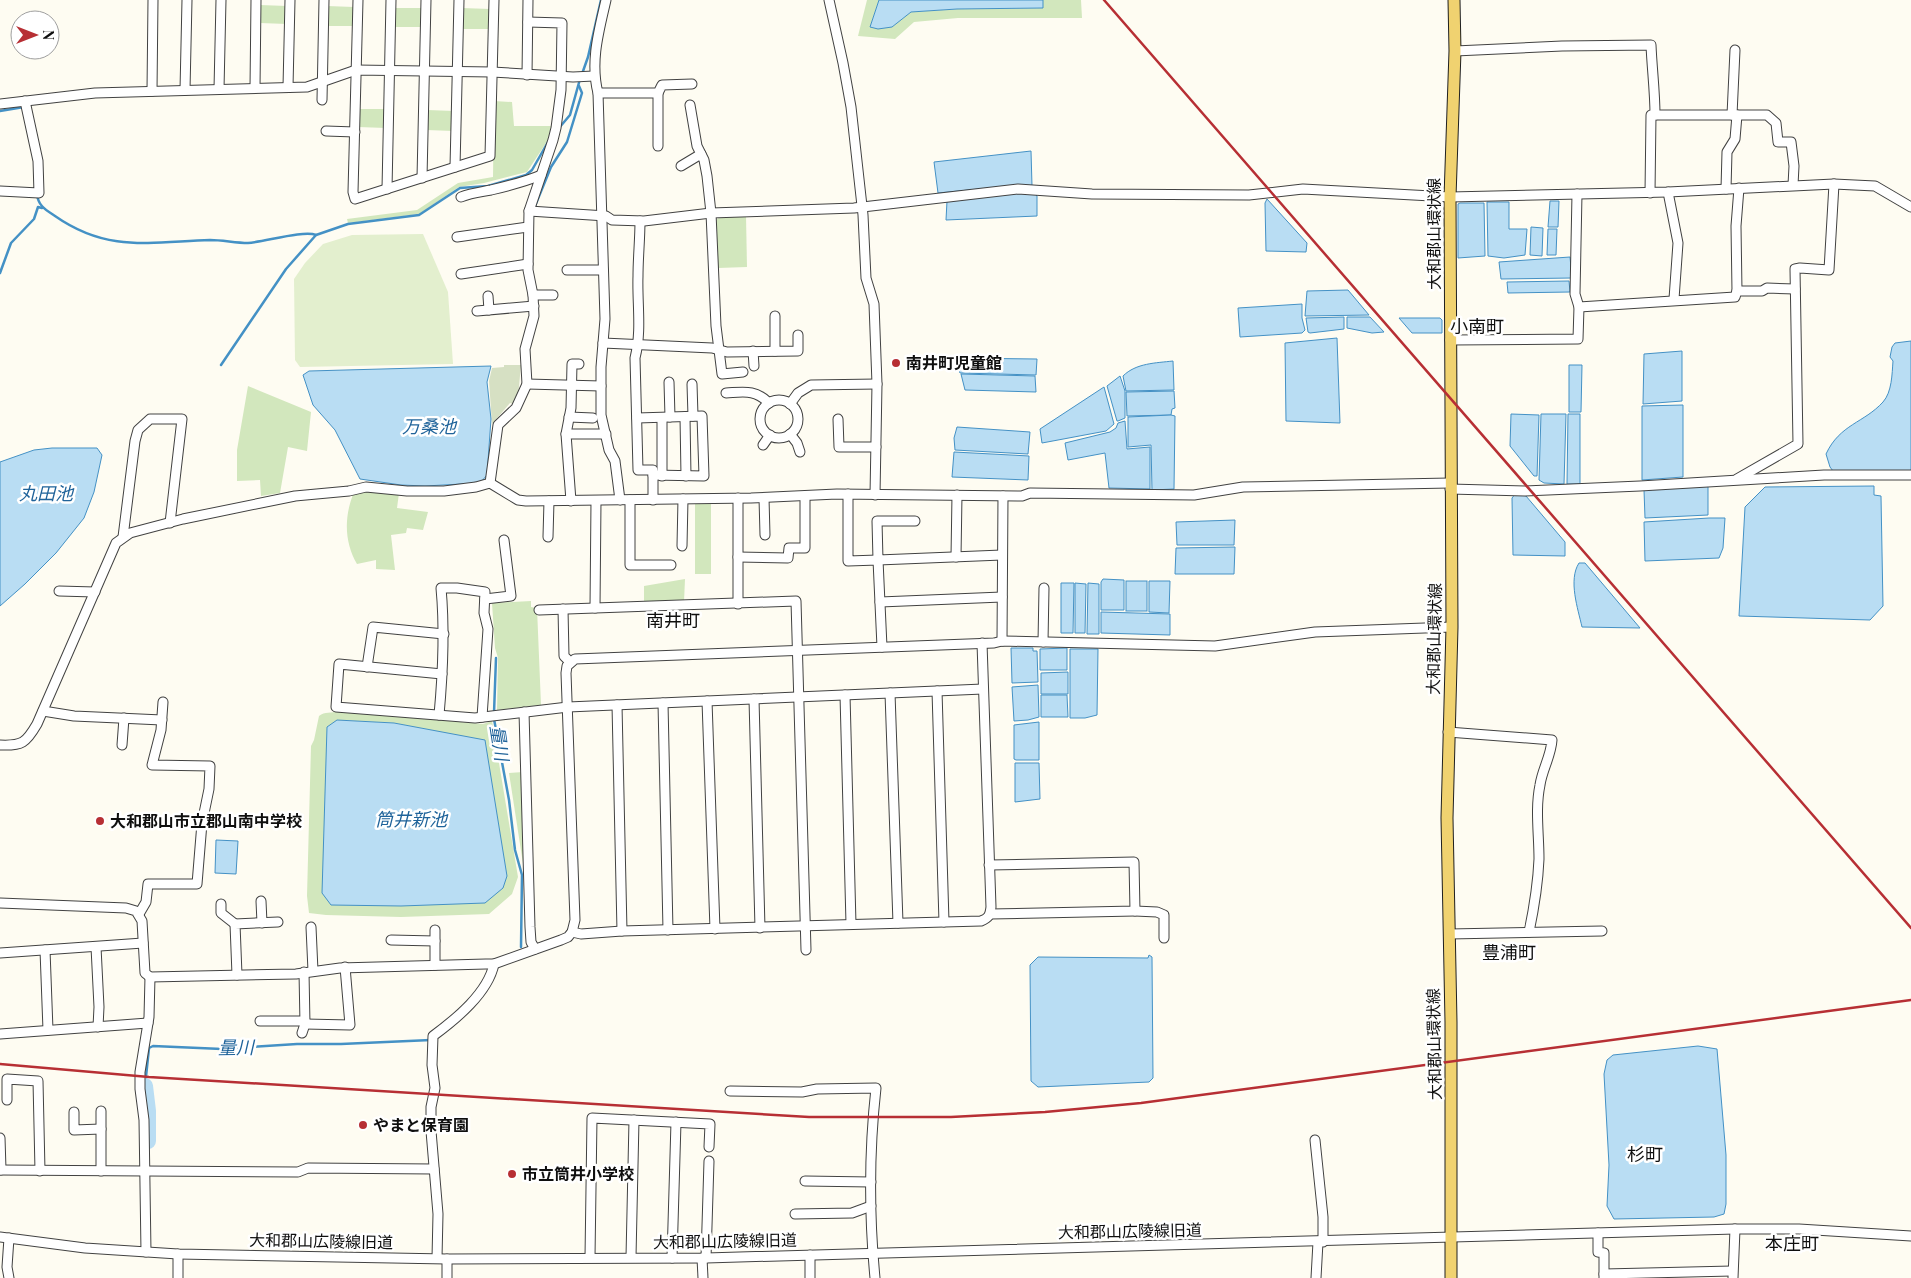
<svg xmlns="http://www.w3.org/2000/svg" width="1911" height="1278" viewBox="0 0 1911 1278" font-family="'Playfair Display','Noto Sans JP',serif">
<rect width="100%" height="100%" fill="#fefcf2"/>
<g fill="#d2e7bd" fill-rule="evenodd">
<path d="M867,0H879L870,27H892L911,12L957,9L1042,8L1043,0H1081L1082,18H958L914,22L895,39L858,36Z"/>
<path d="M260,5L287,6V24L260,23Z"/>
<path d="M327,6L354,7V26H326Z"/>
<path d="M395,8H423L422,27H394Z"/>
<path d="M462,8L490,9V29H462Z"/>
<path d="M494,101L512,102L514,126H551L548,140L527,172L484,183L459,187L419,214L348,223L347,219L417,210L458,183L493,177Z"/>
<path d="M359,109H386V128L358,127Z"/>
<path d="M427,110L454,111V131L426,130Z"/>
<path d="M746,216L747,267L718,268L716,220L720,217Z"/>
<path d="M248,386L311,412L307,451L288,447L280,493L261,496L260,480L237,481V450Z"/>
<path d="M373,489L399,493L397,508L428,512L423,530L407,528L406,533L391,535L395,570L376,569V560L357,564C344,542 344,516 354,492Z"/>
<rect x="695" y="504" width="16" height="70"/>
<path d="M685,579L684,602L644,604V586Z"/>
<path d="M531,601V607L537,608L541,705L497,710L498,658L495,648L492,603Z"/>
<path d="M338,711L483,724L492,721L518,877L512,894L489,914L401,917L326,915L309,913L307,896L311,746L314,740L319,716C325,711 331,714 338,711ZM337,720L394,723L485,741Z"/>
<path d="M523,772L526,883L509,773Z"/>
</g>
<path fill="#d6e0c3" d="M504,365H521L518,397L513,404L510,403L492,424L489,381L492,368L504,367Z"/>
<path fill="#e3efce" d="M423,234L448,292L453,364L300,367L295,360L294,279L305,263L323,244L352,235Z"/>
<g fill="#b9ddf3" stroke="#4491c5">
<path d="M879,0H1043V8L957,9L911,12L892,27L878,29L870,27Z"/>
<path d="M1031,151L1032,186L1020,185L938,193L934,162Z"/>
<path d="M1014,193H1034L1037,196V216L946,220L947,201Z"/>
<path d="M1267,199L1307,243L1306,252L1266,251L1265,203Z"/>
<path d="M1550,201H1559L1558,227H1548Z"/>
<path d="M1487,202H1509V229H1527L1525,255L1504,258L1488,256Z"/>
<path d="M1460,203H1484L1485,256L1458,258V204Z"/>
<path d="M1531,227L1543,228L1542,256L1530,255Z"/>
<path d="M1548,229H1557L1556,255H1547Z"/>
<path d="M1570,257L1572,278L1501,279L1499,262Z"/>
<path d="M1569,281L1570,292L1508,293L1507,282Z"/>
<path d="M1348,290L1369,315L1305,316L1307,291Z"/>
<path d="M1302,304V318L1305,330L1302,333L1240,337L1238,308Z"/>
<path d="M1344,317V329L1310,333L1308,332L1306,318Z"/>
<path d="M1347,317H1370L1384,332L1372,333L1347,328Z"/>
<path d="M1399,318H1440L1442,320V333H1412Z"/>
<path d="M1337,338L1340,423L1286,421L1285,343Z"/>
<path d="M1911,341V473L1833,471L1830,467L1826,454C1840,424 1864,423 1883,402C1892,392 1892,374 1893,361L1890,357L1892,347L1895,343Z"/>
<path d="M1682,351V401L1643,404L1644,354Z"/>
<path d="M954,358L1037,359L1036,375L960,373Z"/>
<path d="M1173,361L1174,390L1126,391L1123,376C1136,363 1156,363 1173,361Z"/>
<path d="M1569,365H1582L1581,412H1569Z"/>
<path d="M491,366L487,382L491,419L487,475L480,483L425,486L401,485L360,479L335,430L313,405L303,375L309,371Z"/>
<path d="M961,374L1035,376L1036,392L965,390Z"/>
<path d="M1120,376L1125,391V418L1118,421H1117L1107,386Z"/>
<path d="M1104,387L1114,424L1106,431L1042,443L1040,429Z"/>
<path d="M1174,391L1175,408L1172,409L1171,415L1127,416L1126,392Z"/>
<path d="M1683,405V477L1642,480V406Z"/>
<path d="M1511,414L1539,415L1537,476H1534L1510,446Z"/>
<path d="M1541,414H1566L1564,484L1544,483L1539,480Z"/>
<path d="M1568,414H1580V484H1567Z"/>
<path d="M1171,415L1175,416L1174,489L1152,490L1151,445L1128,447V417Z"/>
<path d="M1125,421L1127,449L1150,447V489L1109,488L1105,453L1068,460L1065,443L1110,432L1116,428L1118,423Z"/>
<path d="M957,427L1030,432L1028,454L955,450L954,438Z"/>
<path d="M52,448H97L102,455L94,492L84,518L56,553L25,584L0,606V462L34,450Z"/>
<path d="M954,452L1029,456L1028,480L952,477Z"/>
<path d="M1708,486V515L1645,518L1644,490Z"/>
<path d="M1874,486V495L1881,496L1883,606L1870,620L1739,616L1745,507L1765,487Z"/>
<path d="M1516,493L1526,496L1565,542V556L1513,555L1512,498Z"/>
<path d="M1709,518H1725L1723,548L1719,558L1645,561L1644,522Z"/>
<path d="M1235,520L1234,545H1177L1176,522Z"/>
<path d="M1235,547L1234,574H1175L1176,548Z"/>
<path d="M1579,563H1585L1640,628L1582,627C1578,609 1568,580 1579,563Z"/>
<path d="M1103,579L1124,580V610H1101V582Z"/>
<rect x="1126" y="581" width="21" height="30"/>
<path d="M1149,581H1170L1169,613L1149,612Z"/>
<path d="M1061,583H1074L1073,633H1061Z"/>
<path d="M1075,583L1086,584L1085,633H1075Z"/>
<path d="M1088,583L1099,584V634H1087Z"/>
<path d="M1101,612L1170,614V635L1101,633Z"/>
<path d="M1011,648H1033V651H1037L1038,682L1012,683Z"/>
<path d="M1067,648V670H1040V649Z"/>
<path d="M1070,649H1098L1097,715L1085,718H1070Z"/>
<path d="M1068,672V694H1041V673Z"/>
<path d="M1038,685L1039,717L1028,720L1014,721L1012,687Z"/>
<path d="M1041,695H1067L1068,717H1041Z"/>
<path d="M337,720L394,723L485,740L507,876L503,888L485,903L401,906L331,905L322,893L327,727Z"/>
<path d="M1039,722V760H1016L1014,759V725Z"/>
<path d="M1015,763H1039L1040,799L1015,802Z"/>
<path d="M216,840L238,841L236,874L215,873Z"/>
<path d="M1149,955L1152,957L1153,1078L1149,1082L1038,1087L1031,1081L1030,965L1038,957L1148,958Z"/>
<path d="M1698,1046L1717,1049L1726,1155V1204L1724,1214L1714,1217L1614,1219L1607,1206L1609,1165L1604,1074L1607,1060L1613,1055Z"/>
</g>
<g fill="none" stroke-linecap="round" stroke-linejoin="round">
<g stroke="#4491c5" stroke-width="2.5">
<path d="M582,74L588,57L601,0"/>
<path d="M0,111L24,107"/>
<path d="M559,128L570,115L580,79"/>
<path d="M37,194C38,206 46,210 55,216C108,253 150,242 210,240C223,240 235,243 248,243C264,242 304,230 316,235"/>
<path d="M535,206L551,167L567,142L582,93L579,86"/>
<path d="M0,273L11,243L34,219L38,207L42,208"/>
<path d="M221,365L286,269L316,235L348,224L419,215L460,188L488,186L526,175L532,170L548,142"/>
<path d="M494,713L496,658"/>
<path d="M494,719L509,800L515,850L522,875L521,947"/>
<path d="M145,1086L149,1048L153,1046L222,1049L297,1044H341L431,1040"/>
</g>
<path stroke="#b9ddf3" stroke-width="16" d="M145,1086L148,1111V1141"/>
<g stroke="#424242" stroke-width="11">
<g id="minor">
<path d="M358,0L353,192L355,199L490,156L494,0"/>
<path d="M606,0C599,31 590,61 598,93L605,319L601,367V415L609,450L615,461L620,500"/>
<path d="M829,0L843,63L851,107L863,215L866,278L874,304L877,384L875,495"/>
<path d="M1455,51L1562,46L1651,45C1652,69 1655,92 1655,115H1767L1776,123L1778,142H1791L1794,166L1793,185"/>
<path d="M527,75L528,0"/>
<path d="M288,87L290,0"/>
<path d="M255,88L256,0"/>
<path d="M219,89L221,0"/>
<path d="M185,90L187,0"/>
<path d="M152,91L153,0"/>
<path d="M598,93H658L662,85L692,84"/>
<path d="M658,93V146"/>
<path d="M322,100L324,0"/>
<path d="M0,104L95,93L307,87L356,70L492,72L573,77L594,76"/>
<path d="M690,105L697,146L704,160L707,176L711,213L716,326L722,374L743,372"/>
<path d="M1732,115L1735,50"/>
<path d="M326,131L355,132"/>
<path d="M681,166L701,154"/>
<path d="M455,167L459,0"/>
<path d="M422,178L426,0"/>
<path d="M387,189L391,0"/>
<path d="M1726,189L1727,152L1735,139L1737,115"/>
<path d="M0,191L39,193L38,161L25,101"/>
<path d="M1668,192L1678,243L1674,299"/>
<path d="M1650,193L1651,115H1655"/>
<path d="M461,197C471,193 481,192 491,190C508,186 525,182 541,175"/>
<path d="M529,211L606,216L612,220L644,221L711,213L854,208L1018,189L1092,194L1249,195L1303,189L1450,197L1668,192L1834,184L1875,186L1911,207"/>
<path d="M640,221C640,239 638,258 638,276C637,304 642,330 635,358L638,470H653V500"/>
<path d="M457,237L528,227"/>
<path d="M567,270H603"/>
<path d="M461,274L528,264"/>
<path d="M1737,291L1736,226L1739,188"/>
<path d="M533,295H553"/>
<path d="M488,296L489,310"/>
<path d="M1579,307L1735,297L1737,291H1762L1767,288L1795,289"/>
<path d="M477,311L534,306"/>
<path d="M1450,340L1578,339L1579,307L1575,294L1577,194"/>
<path d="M603,343L712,348L727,352L798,351V335"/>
<path d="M753,351L754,366"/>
<path d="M775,351V316"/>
<path d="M669,382L670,417"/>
<path d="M527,384L601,386"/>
<path d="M692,384L693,416"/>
<path d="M726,393C744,392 755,389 769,403"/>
<circle cx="779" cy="419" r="19"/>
<path d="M790,404L798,393L811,385L877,384"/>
<path d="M569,417L593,418"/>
<path d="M685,417L686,476"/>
<path d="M637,418L702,416L704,476L653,475"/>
<path d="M662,418V476"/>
<path d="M838,419L839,447H876"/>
<path d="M566,434H606"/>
<path d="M790,434L797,443L800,452"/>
<path d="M763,445L770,435"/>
<path d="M1737,479L1798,444L1795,269L1800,268L1829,270L1834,184"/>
<path d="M490,483L518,500L526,501L751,498L837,494L1022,496L1030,493L1194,495L1243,487L1450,483"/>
<path d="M1450,489L1525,491L1640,486L1824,475H1911"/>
<path d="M848,494V561L878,560L882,647"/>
<path d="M764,498L765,535"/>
<path d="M630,500V565H671"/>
<path d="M571,501L566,434L571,408L572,364H579"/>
<path d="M915,521H877L878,560L1002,555"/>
<path d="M123,537L135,441L138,430L150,419H182L170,523"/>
<path d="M548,537L549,501"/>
<path d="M682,546L683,499"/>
<path d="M738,557L788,558L789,548H805V496"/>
<path d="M956,557L957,495"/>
<path d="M59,591L95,592"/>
<path d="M485,599L511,596L504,540"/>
<path d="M880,602L1002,597"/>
<path d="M738,604V498"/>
<path d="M595,608L596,501"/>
<path d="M563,609L564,656L570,662"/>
<path d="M539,610L796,601L806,950"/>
<path d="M1002,641L1003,496"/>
<path d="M1043,642L1044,588"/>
<path d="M367,667L373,627L444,634"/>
<path d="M442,674L339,664L336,707L475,718L568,707L983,689"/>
<path d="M937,691L944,922"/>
<path d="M890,693L898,923"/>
<path d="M845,695L851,924"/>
<path d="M754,699L760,928"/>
<path d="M707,701L715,929"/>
<path d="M663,703L668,930"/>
<path d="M617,705L622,931"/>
<path d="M43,711L74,716L162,720"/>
<path d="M524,712L530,927L531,942L535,949"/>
<path d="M439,715C443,672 445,631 441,588H457L485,592L484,613L488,629L482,717"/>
<path d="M1448,732L1552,740C1551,756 1542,770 1540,785C1535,809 1539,834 1539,859C1538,883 1534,908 1529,932"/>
<path d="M0,745C22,746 26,743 37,724L116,543L130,533L183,519L295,496L349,491L366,487L407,491H444L476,487L490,483L498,425L516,408L527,384L525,349L534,316L533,295L528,270L529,211L553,140L556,128L561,90L562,23L528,22"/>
<path d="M122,745L124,718"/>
<path d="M989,865L1134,862L1135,911L990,914"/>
<path d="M261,901L262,923"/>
<path d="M0,903L126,908L136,911L142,921L145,973L150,977L296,974L340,968L486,964H494L561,940L568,937L572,932L575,920L566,673L567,666L575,659L994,643L1002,641L1215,646L1315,632L1452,627"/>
<path d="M221,904V913L235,924"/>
<path d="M1135,911L1157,912L1164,915V938"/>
<path d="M139,914L146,902L148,884H197L202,823L209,789L210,766L152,765L161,730L163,702"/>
<path d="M311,927L313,971"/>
<path d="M435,930V965"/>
<path d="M572,932L581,934L622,931L981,921C989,918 990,915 991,907L982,643"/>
<path d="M1449,934L1602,931"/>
<path d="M391,940L435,941"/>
<path d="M96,947L99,1007L98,1027"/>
<path d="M45,950L48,1030"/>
<path d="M0,953L143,943"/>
<path d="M237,975L235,924L278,922"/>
<path d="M260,1021H305"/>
<path d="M305,1024L350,1025L345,967"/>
<path d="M302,1033L305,1024L304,972"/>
<path d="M0,1034L148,1023"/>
<path d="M730,1091L802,1092L817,1089L876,1088C869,1151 869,1215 875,1278"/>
<path d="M7,1100V1079L38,1081L40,1171"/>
<path d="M101,1111V1171"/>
<path d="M74,1112V1130L101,1129"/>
<path d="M0,1138L1,1170"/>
<path d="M1315,1140L1323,1217V1242"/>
<path d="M0,1170L298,1172L308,1168L434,1169"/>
<path d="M805,1181L871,1182"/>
<path d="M795,1214L852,1213L871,1206"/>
<path d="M1598,1233V1252L1604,1253V1278"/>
<path d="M0,1237L85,1248L178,1254L447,1259L706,1258L1735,1229H1799L1911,1236"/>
<path d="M9,1238L7,1267L9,1278"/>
<path d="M146,1252L144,1120L140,1089V1072L149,1017L150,977"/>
<path d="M178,1254V1278"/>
<path d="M590,1257L592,1118L710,1124L709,1147"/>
<path d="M631,1257L634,1120"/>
<path d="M437,1258L438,1214L431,1131V1107L435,1088L432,1065L433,1036C456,1019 488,993 494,964"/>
<path d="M672,1258L676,1122"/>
<path d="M702,1258L703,1278"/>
<path d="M706,1258L709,1161"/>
<path d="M447,1259V1278"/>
<path d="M1604,1274L1732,1271"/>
<path d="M810,1278V1255"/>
<path d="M1316,1278L1318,1242"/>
<path d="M1733,1278L1735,1229"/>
</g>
</g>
<g stroke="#202020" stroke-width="13">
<path id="major" d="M1451,1278V1022L1447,818L1452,627L1450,197L1455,51L1454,0"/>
</g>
<use href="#minor" stroke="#fff" stroke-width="9"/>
<use href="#major" stroke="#f0d270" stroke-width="11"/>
<g stroke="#b72f34" stroke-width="2.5">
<path d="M1104,0L1911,928"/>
<path d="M0,1064L149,1077L809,1117H951L1045,1112L1141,1103L1911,1000"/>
</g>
</g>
<g fill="#b72f34" stroke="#fff" stroke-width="2">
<circle cx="896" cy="363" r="5"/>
<circle cx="100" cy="821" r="5"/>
<circle cx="363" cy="1125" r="5"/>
<circle cx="512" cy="1174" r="5"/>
</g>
<g text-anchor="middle" stroke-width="5" stroke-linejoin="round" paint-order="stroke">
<g font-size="16" fill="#0f0f0f" stroke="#fff">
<text transform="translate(1434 234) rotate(-90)" y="6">大和郡山環状線</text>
<text transform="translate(1434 639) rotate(-89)" y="6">大和郡山環状線</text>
<text transform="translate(1434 1044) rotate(-91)" y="6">大和郡山環状線</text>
<text transform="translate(1130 1231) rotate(-1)" y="6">大和郡山広陵線旧道</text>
<text transform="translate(321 1241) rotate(1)" y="6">大和郡山広陵線旧道</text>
<text transform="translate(725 1241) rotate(-1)" y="6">大和郡山広陵線旧道</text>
</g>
<g font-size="16" font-weight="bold" fill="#0f0f0f" stroke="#fff" text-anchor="start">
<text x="906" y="369">南井町児童館</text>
<text x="110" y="827">大和郡山市立郡山南中学校</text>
<text x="373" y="1131">やまと保育園</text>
<text x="522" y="1180">市立筒井小学校</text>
</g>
<g font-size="18" fill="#0f0f0f" stroke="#fff">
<text x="1477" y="333">小南町</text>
<text x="673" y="627">南井町</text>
<text x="1509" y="959">豊浦町</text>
<text x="1645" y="1161">杉町</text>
<text x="1792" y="1250">本庄町</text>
</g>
<g font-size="18" font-style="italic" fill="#1f639a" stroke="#fff">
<text x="429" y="433">万桑池</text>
<text x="46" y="500">丸田池</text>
<text transform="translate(499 743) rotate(81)" y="6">量川</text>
<text x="411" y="826">筒井新池</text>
<text transform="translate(236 1048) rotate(-1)" y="6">量川</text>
</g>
</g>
<g transform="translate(35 35) rotate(90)"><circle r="24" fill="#ffffff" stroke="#9f9f9f"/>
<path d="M0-4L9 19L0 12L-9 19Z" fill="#b72f34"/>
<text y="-8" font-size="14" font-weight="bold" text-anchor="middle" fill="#0f0f0f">N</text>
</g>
</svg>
